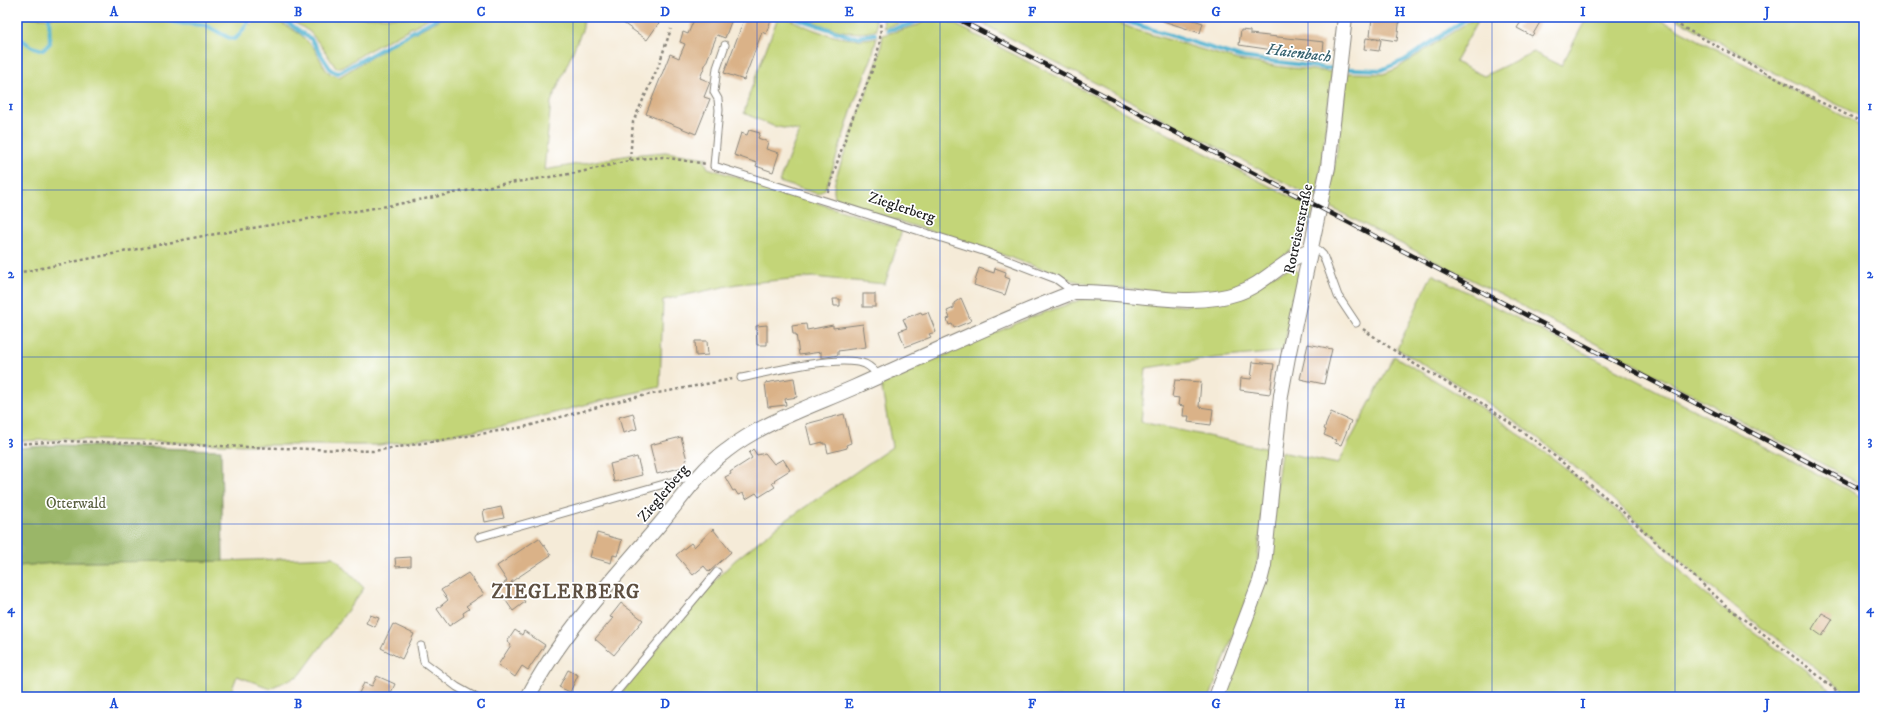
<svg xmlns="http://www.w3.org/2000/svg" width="1881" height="714" viewBox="0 0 1881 714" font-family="'IM FELL DW Pica',serif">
<rect width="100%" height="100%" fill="#fff"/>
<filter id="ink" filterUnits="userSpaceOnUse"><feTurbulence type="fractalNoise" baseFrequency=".025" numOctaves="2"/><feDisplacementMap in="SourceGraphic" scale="8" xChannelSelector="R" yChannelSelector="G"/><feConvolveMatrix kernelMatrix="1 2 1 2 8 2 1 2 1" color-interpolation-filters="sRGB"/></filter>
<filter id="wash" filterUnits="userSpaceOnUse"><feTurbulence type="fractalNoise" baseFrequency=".012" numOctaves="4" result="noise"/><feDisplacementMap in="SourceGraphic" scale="16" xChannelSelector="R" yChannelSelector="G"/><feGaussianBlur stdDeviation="0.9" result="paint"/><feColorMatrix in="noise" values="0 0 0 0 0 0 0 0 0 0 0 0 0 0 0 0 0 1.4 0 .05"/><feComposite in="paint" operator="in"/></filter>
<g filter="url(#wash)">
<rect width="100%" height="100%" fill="#f5ebd8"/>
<g fill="#c3d578" stroke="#70784a">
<path d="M17,17L52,18V17H246L251,25L259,17H272L300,34L314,48L326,70L331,74L339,77L396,42L445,17H583V28L551,102L544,170L630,155L665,152L708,158H703L708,168L902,230L885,284L813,277L737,284L663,300L660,387L611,398L504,426L380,445H247L69,439L17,441V38L19,39V35L17,33Z"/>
<path d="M286,17H431L366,52L346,65L336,68L322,47L310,32Z"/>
<path d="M778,17H785C813,30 845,45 877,37L872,57L854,103L829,180L825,189L818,194L779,182L799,131L773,126L744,113L750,92Z"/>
<path d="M803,17H875L877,30C851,38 826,27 803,17Z"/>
<path d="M883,17H920L884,28Z"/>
<path d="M931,17H941L1314,209L1307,227L1291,250L1281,259L1248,283L1222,292L1183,294L1091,285L1072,280L987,249L841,203C831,196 834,188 836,177L879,57L883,35L918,25Z"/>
<path d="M970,17H1105L1136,30L1237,60L1282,67L1332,72L1320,176L1316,199Z"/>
<path d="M1587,17H1655L1864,127V486L1635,364L1328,206L1342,118L1346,73L1383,74L1396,69L1473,19L1478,20L1455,62L1484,76L1533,52L1561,66Z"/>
<path d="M1673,17H1864V118L1775,73Z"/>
<path d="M1289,269H1294L1299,273L1284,347L1280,352L1215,358L1146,368L1141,422L1269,449L1257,565L1254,580L1210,697H618L682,618L709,587L734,561L782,523L892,447L881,383L1029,318L1080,300L1097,298L1185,306Z"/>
<path d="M1432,274L1864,498V697H1851L1794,651L1744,615L1702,580L1588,477L1534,435L1482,399L1397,349Z"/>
<path d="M1394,356L1488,412L1558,462L1634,525L1698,588L1723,609L1804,669L1838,697H1222L1263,588L1281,452L1338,464Z"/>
<path d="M334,557L364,588L300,675L270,688L237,676L229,697H17V566L68,562L223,561Z"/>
</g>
<path fill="#9ab668" stroke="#5b6942" d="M60,445L221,450L223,561L68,562L17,566V448Z"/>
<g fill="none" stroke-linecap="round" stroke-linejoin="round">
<g stroke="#54b5d2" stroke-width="4">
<path d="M164,17C174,26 193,23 206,26C213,28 229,40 234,39C242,36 246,23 251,17"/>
<path d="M280,17L311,39L331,70L338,73L439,17"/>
<path d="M793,17L849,36L857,37L875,34"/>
<path d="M1117,17L1128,22L1240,57L1325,68L1381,70L1405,60L1469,17"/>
<path d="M888,30L911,24L926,17"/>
<path d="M17,36L32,47L43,50L50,43L49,17"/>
</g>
</g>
<g id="blocks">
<g fill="#dab288">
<path d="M621,17H663L647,40L619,20Z"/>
<path d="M695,17H729L732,19L725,38L717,35L700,78L710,82L704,97L710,99L696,134L646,114L670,54L679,58L685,44L680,42L683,32L688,34Z"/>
<path d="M745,17H772L766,34L762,32L744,80L724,73Z"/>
<path d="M1151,17H1184L1203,23L1200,33Z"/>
<path d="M1372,17H1400L1397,41L1370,37Z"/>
<path d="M1524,17H1543L1532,36L1517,28Z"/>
<path d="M1241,30L1250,31V34L1324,42L1322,60L1273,54V50L1239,45Z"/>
<path d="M1366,38L1381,40L1379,51L1364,49Z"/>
<path d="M749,130L760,133L758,138L768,142L766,149L779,153L773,172L756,166L757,163L734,155L741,133L747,135Z"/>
<path d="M979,268L994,273L995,268L1006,272L1005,277L1010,279L1005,295L974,285Z"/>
<rect x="863" y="294" width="12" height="13"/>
<path d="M961,298L971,321L954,328L952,324L949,325L947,319L950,318L947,311L954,308V303Z"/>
<path d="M833,299H840V306H834Z"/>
<path d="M921,312L922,314L928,312L936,332L929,334L931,337L905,347L899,331L907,328L903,319Z"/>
<path d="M806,324L807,330L833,325V328L863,324L866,347L838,351V355L821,358V352L799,355L796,334H793L792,326Z"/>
<path d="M767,325V345H757L756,326Z"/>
<path d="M695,341H707L708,355L696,356Z"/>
<path d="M1308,344L1332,349L1324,384L1300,379Z"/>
<path d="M1253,362L1274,364L1270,394L1240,390L1241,378L1251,379Z"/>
<path d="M794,378L797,397L785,399L786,405L768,407L765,383Z"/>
<path d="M1175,380L1201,382L1199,407L1213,409L1211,425L1188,422L1189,416H1183L1184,406L1178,405L1179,398L1172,397Z"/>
<path d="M1331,412L1351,421L1341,445L1335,443L1336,440L1324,435L1326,430L1324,429Z"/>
<path d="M633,413L637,429L623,433L619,417Z"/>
<path d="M844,414L851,443L846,445L847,448L828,453L826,444H823V442L811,445L806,424Z"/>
<path d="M681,437L687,460H685L687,466L657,474L650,445Z"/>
<path d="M753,449L757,455L765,453L774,464L783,459L790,470L774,480L775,481L772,483L775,487L759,497L756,493L746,499L743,493L738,495L735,490L733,491L725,477L731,474L730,472L752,458L749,453Z"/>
<path d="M637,457L642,475L614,482L610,464Z"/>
<path d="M501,507L504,518L485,522L483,511Z"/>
<path d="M713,529L731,552L709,572L704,566L693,575L676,555L691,543L694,547Z"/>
<path d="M597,533L622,540L617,556L613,555L611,563L590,557Z"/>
<path d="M539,538L551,555L511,582L525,602L513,611L497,588L507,581L497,566Z"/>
<path d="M411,557V566L396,567L395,558Z"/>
<path d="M468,573L484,594L466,606L469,609L463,613L464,616L449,626L437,609L448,600L441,590Z"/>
<path d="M621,603L643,620L614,655L595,639L613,618L610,617Z"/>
<path d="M1822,613L1833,619L1822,636L1812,629Z"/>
<path d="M370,615L379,618L375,627L366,623Z"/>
<path d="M393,624L414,634L402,659L381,648Z"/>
<path d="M515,630L522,635L524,631L545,645L528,670L522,666L515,677L498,665L511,645L507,642Z"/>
<path d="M568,670L578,675L570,692L559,687Z"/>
<path d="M377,676L395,684L390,695L395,697H357L364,683L372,686Z"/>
</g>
</g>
</g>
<g filter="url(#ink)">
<use href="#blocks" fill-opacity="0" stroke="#88847a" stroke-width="1"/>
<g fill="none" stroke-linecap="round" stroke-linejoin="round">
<g stroke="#88847a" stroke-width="9">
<g id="service">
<path d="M725,45L717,68L714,92L718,99L719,110L714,166L983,251L1056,279L1074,292"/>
<path d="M1311,250L1319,251L1323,255L1338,296L1356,323"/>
<path d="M741,378C769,372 839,354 865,364C871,367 875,371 879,377"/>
<path d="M479,537L699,474"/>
<path d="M421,646L424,662L457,687L475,697"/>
<path d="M612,697L717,572"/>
</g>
</g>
<g stroke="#88847a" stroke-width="16">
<g id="minor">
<path d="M528,697C560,635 615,577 660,524C681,499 700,470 726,451C763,422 812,406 855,387C927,355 1000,320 1074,292C1127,290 1188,310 1238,293C1265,284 1284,259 1311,250"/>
<path d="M1216,697L1260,581L1264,565L1281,395L1288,357L1328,167L1345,17"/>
</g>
</g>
<g stroke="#88847a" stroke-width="2.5" stroke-dasharray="3 3" stroke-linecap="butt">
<path d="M1664,17L1812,98L1864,123"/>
<path d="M630,160L633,122L658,67L671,29"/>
<path d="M828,192C835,168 843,145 851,122C862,93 887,48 879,17"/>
<path d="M17,273L203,236L393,205L496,185L576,173L637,159L663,157L706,164"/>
<path d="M1363,329L1411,362L1477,400L1537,442L1613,503L1730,609L1809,668L1844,697"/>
<path d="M17,444L63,441L373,451L524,427L631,398L733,379"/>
</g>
<use href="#service" stroke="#fff" stroke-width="7"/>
<use href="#minor" stroke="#fff" stroke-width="14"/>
<g stroke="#1c1c1c" stroke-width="4.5">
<path id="rail" d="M954,17L1864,491"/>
</g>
<use href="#rail" stroke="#fff" stroke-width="3" stroke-dasharray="9" stroke-linecap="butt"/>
</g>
</g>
<path fill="none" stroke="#1d4ed8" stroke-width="1" stroke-opacity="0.55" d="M206,17V697M389,17V697M573,17V697M757,17V697M940,17V697M1124,17V697M1308,17V697M1492,17V697M1675,17V697M17,190H1864M17,357H1864M17,524H1864"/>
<g text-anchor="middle" stroke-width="3.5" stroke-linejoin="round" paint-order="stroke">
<g font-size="15" fill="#1c1c1c" stroke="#fff">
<text transform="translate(902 207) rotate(18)" y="5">Zieglerberg</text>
<text transform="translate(1298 229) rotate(-78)" y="5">Rotreiserstraße</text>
<text transform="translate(663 493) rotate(-50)" y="5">Zieglerberg</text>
</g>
<g font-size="15" fill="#565d3c" stroke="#fff">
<text x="76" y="508">Otterwald</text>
</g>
<g font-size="16" font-style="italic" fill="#35616e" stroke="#fff">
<text transform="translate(1299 52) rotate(7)" y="6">Haienbach</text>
</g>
<g font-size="19" font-weight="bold" letter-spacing="1" fill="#5e5042" stroke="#fff">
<text x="566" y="598">ZIEGLERBERG</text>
</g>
</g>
<rect width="1881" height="714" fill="none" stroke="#fff" stroke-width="44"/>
<rect x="22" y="22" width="1837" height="670" fill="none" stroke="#1d4ed8" stroke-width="1.5"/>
<g font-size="13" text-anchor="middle" font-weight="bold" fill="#1d4ed8">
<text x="114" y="16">A</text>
<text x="298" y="16">B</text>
<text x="481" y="16">C</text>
<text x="665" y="16">D</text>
<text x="849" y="16">E</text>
<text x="1032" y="16">F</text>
<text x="1216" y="16">G</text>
<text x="1400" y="16">H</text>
<text x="1583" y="16">I</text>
<text x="1767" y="16">J</text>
<text x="11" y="110">1</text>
<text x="1870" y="110">1</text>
<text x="11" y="278">2</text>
<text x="1870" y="278">2</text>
<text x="11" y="445">3</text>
<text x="1870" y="445">3</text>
<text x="11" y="613">4</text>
<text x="1870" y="613">4</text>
<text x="114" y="708">A</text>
<text x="298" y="708">B</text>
<text x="481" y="708">C</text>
<text x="665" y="708">D</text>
<text x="849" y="708">E</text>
<text x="1032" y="708">F</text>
<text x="1216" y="708">G</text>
<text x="1400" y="708">H</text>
<text x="1583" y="708">I</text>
<text x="1767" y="708">J</text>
</g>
</svg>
